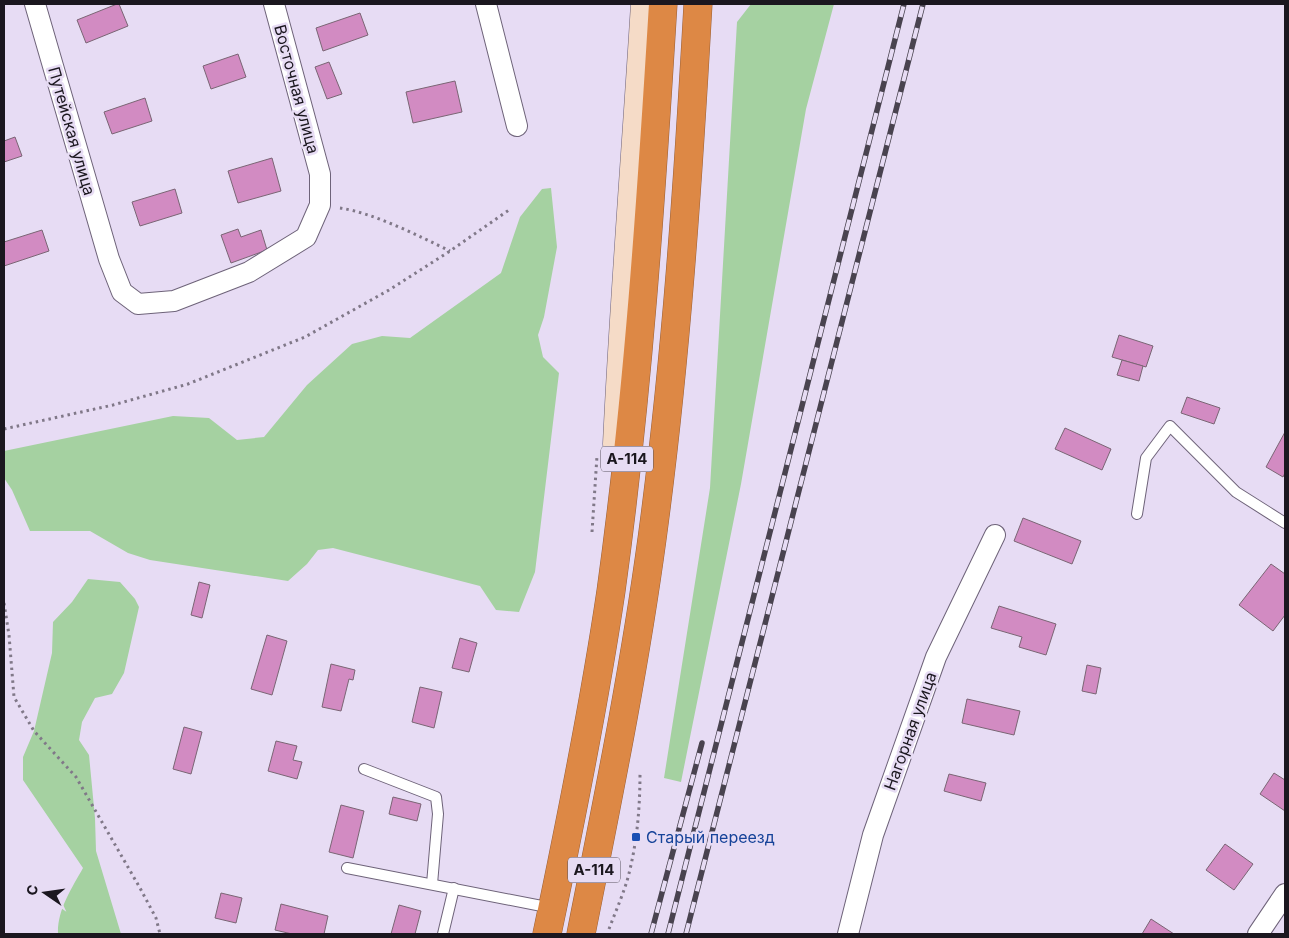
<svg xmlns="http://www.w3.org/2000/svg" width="1289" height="938" viewBox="0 0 1289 938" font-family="Inter,sans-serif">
<rect width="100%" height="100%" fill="#e7dcf4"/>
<g fill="#a5d1a1">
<path d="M751,4H834L806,109L741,484L681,782L664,778L710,488L737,22Z"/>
<path d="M551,188L557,247L544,317L538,335L543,357L559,373L535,572L519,612L496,610L480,586L333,548L318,550L307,564L288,581L150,560L128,553L90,531H30L12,490L4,478V451L173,416L209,418L237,440L264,437L307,385L352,344L382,336L410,338L501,273L520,217L542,189Z"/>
<path d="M88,579L120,582L135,599L139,607L124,673L112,694L95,698L82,722L79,740L89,755L95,818L96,851L121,934H58C57,910 72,888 83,868L23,780V757L34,731L52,653L53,622L72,602Z"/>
</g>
<g fill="#d28bc2" stroke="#7a6574">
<path d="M117,4H119L128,26L86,43L77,20Z"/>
<path d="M360,13L368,35L323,51L316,28Z"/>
<path d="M238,54L246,77L211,89L203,66Z"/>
<path d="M329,62L342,94L327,99L315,67Z"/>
<path d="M455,81L462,112L413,123L406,92Z"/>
<path d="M145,98L152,121L112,134L104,112Z"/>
<path d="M15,137L22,156L4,162V141Z"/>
<path d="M272,158L281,191L238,203L228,171Z"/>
<path d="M175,189L182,213L140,226L132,202Z"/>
<path d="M238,229L241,237L261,230L267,250L231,263L221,235Z"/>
<path d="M42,230L49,251L4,266V242Z"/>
<path d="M1119,335L1153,346L1146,367L1112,357Z"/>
<path d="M1122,360L1143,366L1139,381L1117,375Z"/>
<path d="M1187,397L1220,408L1214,424L1181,413Z"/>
<path d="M1065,428L1111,449L1102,470L1055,449Z"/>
<path d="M1285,432V473L1283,477L1266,467Z"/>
<path d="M1023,518L1081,541L1072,564L1014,541Z"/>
<path d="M1271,564L1285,574V615L1273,631L1239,605Z"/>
<path d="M199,582L210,585L202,618L191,615Z"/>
<path d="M999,606L1056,624L1046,655L1019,647L1022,637L991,628Z"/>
<path d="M267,635L287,641L272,695L251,689Z"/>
<path d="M460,638L477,643L469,672L452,668Z"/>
<path d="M331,664L355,670L353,680L349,679L341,711L322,707Z"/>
<path d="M1087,665L1101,668L1096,694L1082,691Z"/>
<path d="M420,687L442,692L434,728L412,722Z"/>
<path d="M967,699L1020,711L1014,735L962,723Z"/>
<path d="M184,727L202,732L191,774L173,769Z"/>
<path d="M276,741L297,746L293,760L302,762L297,779L268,771Z"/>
<path d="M1274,773L1285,780V811L1260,794Z"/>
<path d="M949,774L986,783L981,801L944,791Z"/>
<path d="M393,797L421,804L417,821L389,814Z"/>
<path d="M341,805L364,811L353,858L329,852Z"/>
<path d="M1225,844L1253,864L1234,890L1206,870Z"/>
<path d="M221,893L242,898L236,923L215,918Z"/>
<path d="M281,904L328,916L324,934H292L275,930Z"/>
<path d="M399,905L421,911L415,934H391Z"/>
<path d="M1151,919L1174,934H1142Z"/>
</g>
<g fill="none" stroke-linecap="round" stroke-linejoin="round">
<g stroke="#6e6379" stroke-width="12">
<g id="lane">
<path d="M1137,514L1146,458L1170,426L1236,492L1285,523"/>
<path d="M364,769L436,797L438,814L432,884"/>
<path d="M347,868L552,908"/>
<path d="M443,934L454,888"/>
</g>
</g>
<g stroke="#6e6379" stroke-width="22">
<g id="street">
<path d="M35,4L109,259L122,292L138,304L174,301L249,272L306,237L320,205V174L274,4"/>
<path d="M486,4L517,126"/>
<path d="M848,934L873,835L936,657L995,535"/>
<path d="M1258,934L1285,894"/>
</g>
</g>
<g stroke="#6e6379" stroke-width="29">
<path id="secondary" d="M617,444C624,297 636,150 645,4"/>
</g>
<g stroke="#996038" stroke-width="29">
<g id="highway">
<path d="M547,934C571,820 594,706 611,591C638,396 651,200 663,4"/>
<path d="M581,934C607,803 634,672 652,539C676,362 688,183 698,4"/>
</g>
</g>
<g stroke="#807888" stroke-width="3" stroke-dasharray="2.5 4" stroke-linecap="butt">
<path d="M340,208C374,213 419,236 450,251"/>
<path d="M4,429L113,405L188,384L305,337L389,290L450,251L509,210"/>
<path d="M592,532L597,456"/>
<path d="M4,603L9,635L14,697L34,731L76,777L140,888L156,918L160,934"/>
<path d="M609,929C615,913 622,897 627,881C637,845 640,809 640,772"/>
</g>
<use href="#lane" stroke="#fff" stroke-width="10"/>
<use href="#street" stroke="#fff" stroke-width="20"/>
<use href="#secondary" stroke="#f5dbc7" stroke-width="28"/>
<use href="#highway" stroke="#dd8845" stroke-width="28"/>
<g stroke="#49434f" stroke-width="5.5">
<g id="rail">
<path d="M651,934L702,743"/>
<path d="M668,934L904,4"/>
<path d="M686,934L923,4"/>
</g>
</g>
<use href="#rail" stroke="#e7dcf4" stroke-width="4" stroke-dasharray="11" stroke-linecap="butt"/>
</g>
<rect fill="#1a4fb4" stroke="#e7dcf4" stroke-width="2" x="631" y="832" width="10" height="10" rx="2.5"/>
<g text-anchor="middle" stroke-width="5" stroke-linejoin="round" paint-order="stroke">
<g fill="#e7dcf4" stroke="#58525f" stroke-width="1">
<rect x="601" y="446.5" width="52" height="25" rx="4"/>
<rect x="568" y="857.5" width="52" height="25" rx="4"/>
</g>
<g font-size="15" font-weight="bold" fill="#1b171f">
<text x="627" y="464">А-114</text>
<text x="594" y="875">А-114</text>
</g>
<g font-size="16" fill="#1b171f" stroke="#e7dcf4">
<text transform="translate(297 89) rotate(75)" y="6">Восточная улица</text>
<text transform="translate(72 131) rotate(74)" y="6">Путейская улица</text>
<text transform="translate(910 731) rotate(-70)" y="6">Нагорная улица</text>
</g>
<g font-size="16" fill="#164399" stroke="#e7dcf4" text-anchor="start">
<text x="646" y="843">Старый переезд</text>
</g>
</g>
<rect width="1289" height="938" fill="none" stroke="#1b171f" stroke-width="10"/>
<g transform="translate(45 893) rotate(283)" stroke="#e7dcf4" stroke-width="4" paint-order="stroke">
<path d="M0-4L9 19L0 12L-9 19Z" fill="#1b171f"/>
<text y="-8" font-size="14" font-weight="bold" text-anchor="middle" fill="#1b171f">С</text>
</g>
</svg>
